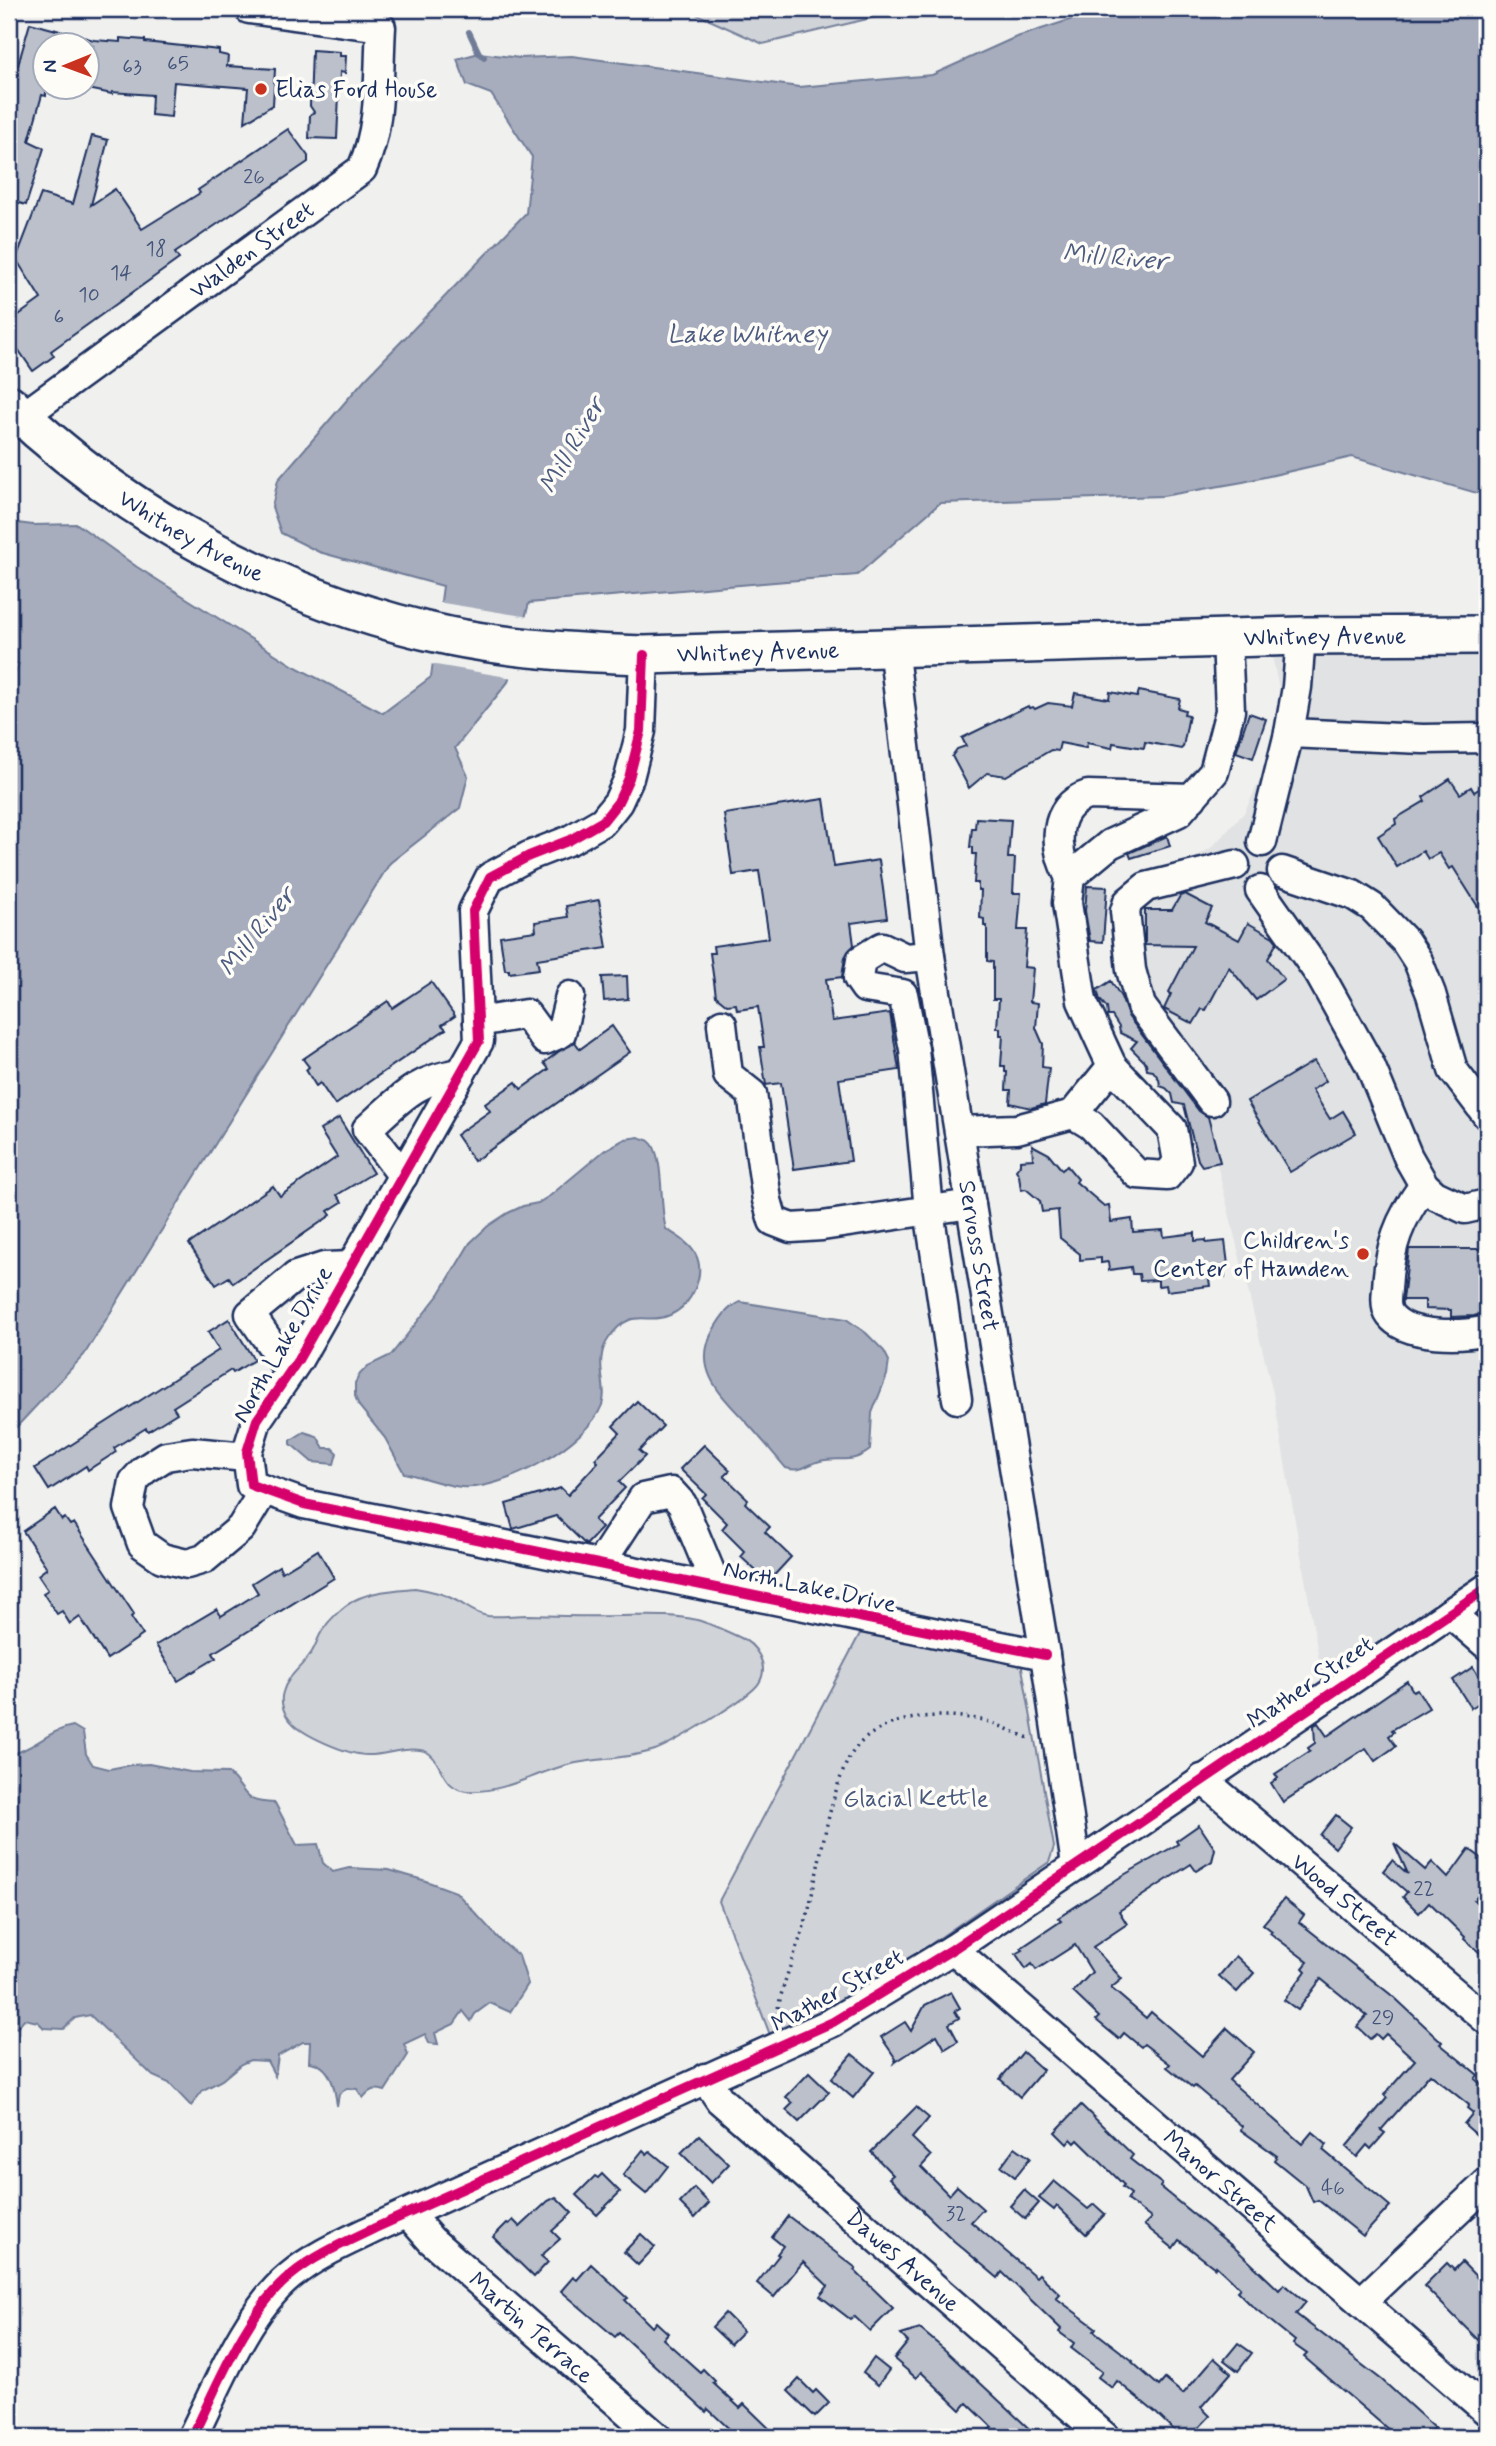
<svg xmlns="http://www.w3.org/2000/svg" width="1496" height="2446" viewBox="0 0 1496 2446" font-family="Mynerve,sans-serif">
<rect width="100%" height="100%" fill="#f0f0ee"/>
<filter id="ink" filterUnits="userSpaceOnUse"><feTurbulence type="fractalNoise" baseFrequency=".0143" numOctaves="2"/><feDisplacementMap in="SourceGraphic" scale="14" xChannelSelector="R" yChannelSelector="G"/><feConvolveMatrix kernelMatrix="1 2 1 2 8 2 1 2 1" color-interpolation-filters="sRGB"/></filter>
<g filter="url(#ink)">
<path fill="#e0e2e3" d="M1487,654V1580L1323,1683L1273,1393L1205,1115L1188,1071L1121,979L1114,953L1110,896L1120,886L1175,871L1212,847L1244,813L1269,761L1281,698L1272,656Z"/>
<g fill="#d0d3d8" stroke="#76819b" stroke-width="2">
<path d="M685,9H909L763,44Z"/>
<path d="M415,1588C428,1590 442,1593 453,1599C466,1605 474,1614 488,1616C501,1617 515,1615 528,1615C558,1616 588,1617 618,1616C644,1616 672,1614 697,1620C711,1624 726,1631 739,1637C756,1644 770,1665 759,1683C751,1697 672,1744 655,1750C628,1759 599,1758 571,1764C536,1772 505,1793 468,1791C437,1789 444,1753 420,1750C403,1747 386,1755 369,1755C350,1756 300,1735 289,1719C283,1712 280,1701 283,1692C287,1677 300,1668 309,1656C315,1649 317,1639 322,1631C329,1620 343,1606 355,1600C373,1591 395,1590 415,1588Z"/>
<path d="M864,1626L1021,1662L1054,1847L1049,1862L885,1976L772,2040L719,1901Z"/>
</g>
<g fill="#a7adbd" stroke="#6f7b97" stroke-width="2">
<path d="M1103,9H1487V496L1352,457L1243,482L1163,496L940,503L857,575L529,603L508,682L455,748L468,776L460,808L390,863L84,1355L9,1435V681L13,678L19,664L9,660V522L33,525L77,524L137,567L294,666L383,713L431,677L443,586L319,552L281,533L272,507L278,480L365,379L526,213L532,157L491,94L467,85L457,59L479,53L520,58L572,56L799,87L932,75L1014,38Z"/>
<path d="M639,1137C642,1139 646,1139 649,1141C665,1153 659,1207 666,1229C677,1236 688,1242 695,1253C707,1275 691,1306 670,1315C647,1326 632,1305 609,1338C592,1361 609,1387 602,1405C587,1444 502,1492 461,1487C442,1485 423,1477 404,1473L385,1438L359,1406L355,1396V1383L360,1374L368,1366L391,1355L440,1293L470,1243L488,1226L508,1213L523,1206L538,1203L551,1195L605,1150L625,1139Z"/>
<path d="M740,1302L846,1319L866,1333L884,1351L889,1361L887,1375L872,1413L870,1450C851,1465 839,1456 820,1461C804,1465 803,1473 786,1468C773,1453 760,1437 747,1423C721,1395 691,1369 714,1329C721,1317 727,1308 740,1302Z"/>
<path d="M304,1432L317,1436L324,1448H332L337,1453L334,1464L312,1462L291,1444V1440Z"/>
<path d="M73,1726L83,1732L86,1754L93,1765L109,1769L130,1765L149,1764L190,1772L228,1773C250,1793 240,1802 275,1803L297,1845L318,1844L323,1863L333,1872L349,1868L389,1870L423,1880L456,1892L501,1941L519,1956L528,1984L510,2012L490,2003L475,2014L471,2021L463,2011L454,2024L435,2033L438,2044L429,2043L425,2034L404,2044L408,2055L385,2091C374,2088 370,2089 363,2098L357,2089L347,2088L339,2094L337,2106C335,2088 331,2064 309,2062L310,2042H303L278,2056L275,2076L267,2061L250,2060L241,2064L222,2080L203,2090L191,2106L169,2083L153,2076L90,2015L75,2018L63,2029L44,2028L38,2022L24,2019L17,2028L9,2024V1755C33,1750 49,1730 73,1726Z"/>
</g>
<path fill="#f0f0ee" d="M437,602L529,617L513,678L430,664Z"/>
<g fill="none" stroke-linecap="round" stroke-linejoin="round">
<g stroke="#6f7b97" stroke-width="6">
<path d="M458,9L461,14"/>
<path d="M469,32L479,53L484,57"/>
</g>
</g>
<g fill="#bbc0ca" stroke="#1b2f5e" stroke-width="2">
<path d="M30,23L94,40L120,42V38L145,40V42L219,50V54L228,56L227,66L275,69L273,105L245,122L248,88L174,82L171,117L151,115L152,95L112,92V94L88,89L95,62H91L93,46H46V96L42,95L29,141L44,148L26,205L9,200V77L12,64L18,65Z"/>
<path d="M312,50L340,52V56H346L345,73L340,72L337,139L309,138L310,115L314,112L310,106Z"/>
<path d="M288,129L308,156V162L175,253L179,259L51,351L54,356L33,371L9,336V322L41,299L16,259L41,194L73,204L92,136L108,140L91,205L115,189L142,229L200,193L198,190Z"/>
<path d="M1139,691L1180,699L1178,708L1185,710L1184,714L1189,715L1183,747L1181,749L1145,742L1144,748L1113,743L1112,748L1087,743L1086,748L1060,743L1058,751L1051,750L1006,776L987,773L969,788L952,756L957,749L966,746L962,738L1028,706L1029,708L1033,707L1035,709L1048,703L1072,706L1075,693L1109,699L1110,692L1137,697Z"/>
<path d="M1249,713L1266,719L1253,758L1236,752Z"/>
<path d="M1450,779L1460,794L1471,787L1474,792L1487,784V921L1453,867L1449,869L1439,853L1428,859L1423,851L1397,867L1378,836L1396,824L1395,819L1425,801L1423,797Z"/>
<path d="M824,799L834,867L879,860L887,918L851,923L854,945L845,957L842,977L826,979L832,1021L890,1013L899,1070L839,1079L851,1161L794,1169L781,1083L766,1085L760,1047H764L758,1007L737,1010L736,1004L727,1005L716,996L710,953H714L713,946L769,938L759,871L733,875L724,814Z"/>
<path d="M976,818L1011,820L1008,858H1015L1013,893H1021L1018,930H1027L1024,967L1033,968L1030,1002L1038,1003L1036,1028L1043,1044L1042,1067L1049,1068L1045,1104L1031,1108L1010,1103L1011,1090H1006L1007,1072H1005V1066H1001L1003,1035H1000V1028H997L999,999H993V962L987,961V926H984V919L980,918L981,890H978V883H974L976,854H973V847H970L972,828H975Z"/>
<path d="M1167,836L1170,846L1131,858L1129,853Z"/>
<path d="M1087,886L1107,887L1103,942L1090,941L1085,911Z"/>
<path d="M1185,894L1212,908L1205,922L1239,940L1248,923L1273,937L1277,942L1268,959L1284,979L1256,1000L1229,967L1206,1010L1202,1009L1193,1024L1164,1009L1171,994L1169,992L1193,946L1145,945V910H1172L1180,896Z"/>
<path d="M599,900L607,948L537,959L539,969L509,973V970H505L500,936L536,931L535,922L568,917L566,906Z"/>
<path d="M627,976L628,999L604,1001L602,977Z"/>
<path d="M1111,981L1121,997L1128,1016L1199,1111L1208,1117L1220,1162L1202,1166L1198,1160L1184,1105L1174,1103L1172,1094L1166,1088L1160,1086L1159,1079L1153,1071L1147,1070L1146,1063L1131,1048L1137,1041L1120,1033L1119,1027L1112,1016H1108L1107,1008L1100,1000L1097,990Z"/>
<path d="M431,982L455,1016L442,1025L446,1029L335,1105L320,1083L316,1086L306,1070L309,1067L303,1059L388,1001L392,1008Z"/>
<path d="M612,1026L630,1052L474,1161L456,1135L490,1111L485,1104L516,1082L521,1089L549,1069L544,1063L558,1052L575,1042L580,1049Z"/>
<path d="M1314,1061L1326,1081L1312,1090L1330,1119L1343,1111L1356,1133L1290,1172L1247,1101Z"/>
<path d="M339,1118L373,1173L337,1195L342,1202L328,1211L331,1215L233,1283L229,1277L216,1285L189,1244L273,1186L280,1196L337,1157L320,1130Z"/>
<path d="M1032,1145L1049,1154L1062,1170L1067,1166L1078,1179L1076,1182L1104,1206L1109,1205L1111,1222L1132,1219L1133,1232L1163,1230L1164,1237L1195,1233V1241L1206,1240V1243L1225,1241L1228,1265L1224,1266L1225,1277L1209,1279L1210,1286L1167,1291L1166,1285L1158,1286V1280L1140,1281L1139,1274H1132L1131,1267L1109,1270L1108,1262L1101,1263V1258L1080,1260V1254L1060,1238L1058,1210L1042,1212L1040,1201L1026,1189L1021,1190L1019,1175L1016,1170L1020,1165V1160L1033,1159Z"/>
<path d="M1409,1249H1487V1310H1481V1314L1474,1316L1451,1317V1310L1425,1309V1300H1403Z"/>
<path d="M229,1319L254,1360L233,1373L231,1370L173,1407L177,1413L148,1431L146,1428L114,1448L116,1452L88,1470L86,1466L49,1490L35,1468L219,1350L208,1332Z"/>
<path d="M637,1401L663,1426L639,1451L645,1456L619,1482L625,1488L594,1520L602,1528L586,1545L556,1516L513,1529L506,1504L561,1488L568,1495L598,1462L595,1459L620,1433L613,1426Z"/>
<path d="M704,1445L730,1470L724,1476L748,1499L745,1503L770,1527L765,1532L791,1557L768,1582L741,1557L745,1552L722,1529L727,1523L702,1498L706,1494L680,1469Z"/>
<path d="M55,1509L62,1520L65,1518L70,1525L74,1523L134,1614L131,1617L143,1635L107,1659L80,1617L70,1624L62,1611L57,1614L43,1593L48,1590L38,1575L47,1568L23,1531Z"/>
<path d="M318,1550L334,1578L213,1653L216,1658L178,1681L156,1645L217,1609L221,1616L258,1593L252,1583L279,1566L282,1572Z"/>
<path d="M1473,1667L1487,1690V1698L1471,1708L1453,1680Z"/>
<path d="M1407,1681L1413,1691L1417,1689L1429,1708L1392,1730L1394,1732L1389,1736L1396,1746L1375,1761L1366,1748L1283,1802L1271,1783L1278,1778L1275,1774L1310,1751L1308,1748L1315,1743L1314,1725L1318,1723L1327,1736Z"/>
<path d="M1336,1815L1351,1827L1335,1848L1320,1835Z"/>
<path d="M1199,1825L1215,1849L1212,1861L1196,1871L1191,1864L1119,1911L1127,1924L1093,1947L1122,1979L1111,1988L1146,2018L1151,2012L1202,2056L1227,2028L1254,2052L1229,2080L1302,2144L1312,2132L1327,2145L1323,2150L1390,2206L1363,2236L1318,2200L1313,2202L1306,2186L1274,2160L1277,2156L1241,2130L1242,2126L1195,2086L1193,2088L1167,2067L1170,2064L1144,2044L1141,2047L1124,2033L1119,2039L1096,2020L1099,2017L1073,1992L1092,1972L1075,1945L1036,1970L1032,1964L1026,1969L1016,1954L1023,1950L1021,1948L1061,1921L1058,1918L1122,1876L1178,1844L1176,1841Z"/>
<path d="M1394,1843L1425,1870L1432,1862L1448,1878L1469,1849L1487,1862V1886L1474,1900L1487,1913V1959L1464,1939L1465,1937L1429,1902L1419,1913L1403,1897L1407,1892L1383,1871L1392,1860L1408,1874Z"/>
<path d="M1284,1899L1304,1915L1299,1922L1395,1998L1442,2042L1440,2044L1478,2075L1475,2079L1487,2089V2127L1479,2137L1464,2124L1473,2113L1467,2108L1469,2105L1430,2074L1381,2130L1385,2133L1371,2149L1367,2145L1357,2157L1346,2147L1387,2098L1384,2095L1415,2060L1386,2034L1381,2039L1376,2034L1370,2039L1357,2027L1367,2016L1321,1979L1298,2010L1284,2000L1306,1971L1303,1968L1308,1962L1270,1933L1272,1931L1263,1924Z"/>
<path d="M1236,1956L1254,1973L1237,1992L1219,1976Z"/>
<path d="M951,1992L960,2008L955,2011L959,2018L949,2024L958,2041L945,2049L937,2035L894,2063L896,2059L881,2037L905,2022L911,2031L925,2005Z"/>
<path d="M1023,2052L1043,2070L1020,2097L1000,2079Z"/>
<path d="M852,2054L874,2072L853,2098L831,2079Z"/>
<path d="M809,2073L829,2092L799,2122L786,2110L793,2103L786,2097Z"/>
<path d="M1081,2105L1133,2155L1130,2159L1162,2184L1160,2187L1237,2250L1279,2290L1284,2284L1306,2302L1296,2314L1382,2380L1435,2428L1426,2437H1397L1304,2357L1307,2354L1293,2344L1295,2341L1251,2305L1237,2291L1240,2288L1216,2266L1215,2268L1179,2240L1173,2248L1144,2225L1151,2218L1127,2200L1131,2194L1122,2187L1124,2185L1078,2140L1075,2143L1071,2139L1067,2144L1055,2132Z"/>
<path d="M916,2107L929,2118L912,2138L931,2156L921,2167L949,2195L957,2186L983,2209L971,2222L1036,2277L1039,2274L1060,2294L1056,2298L1096,2328L1094,2331L1133,2361L1132,2362L1159,2386L1165,2379L1183,2394L1214,2358L1231,2373L1201,2407L1210,2416L1190,2437H1181L1156,2413L1117,2381L1112,2388L1098,2377L1102,2372L1071,2348L1074,2343L1059,2332L1061,2329L1002,2272L998,2278L954,2241L889,2178L893,2175L871,2152Z"/>
<path d="M699,2135L729,2164L711,2183L681,2153Z"/>
<path d="M1015,2147L1030,2158L1015,2177L1001,2166Z"/>
<path d="M643,2150L647,2154L650,2151L668,2166L646,2194L623,2175Z"/>
<path d="M602,2174L620,2192L597,2215L576,2195L595,2176L598,2178Z"/>
<path d="M1054,2181L1088,2209L1094,2204L1105,2214L1086,2234L1057,2206L1054,2210L1039,2198Z"/>
<path d="M694,2188L709,2203L695,2218L680,2203Z"/>
<path d="M1024,2190L1039,2203L1025,2219L1010,2206Z"/>
<path d="M556,2197L572,2213L552,2231L560,2239L541,2256L548,2262L534,2277L493,2237L507,2223L509,2224L513,2220L520,2227L548,2201Z"/>
<path d="M788,2216L856,2268L854,2270L893,2308L870,2331L854,2316L850,2319L820,2296L828,2286L803,2262L774,2297L757,2283L779,2255L777,2254L783,2246L772,2237Z"/>
<path d="M641,2234L655,2247L638,2265L624,2252Z"/>
<path d="M1462,2262L1487,2288V2328L1478,2340L1424,2286L1447,2263L1454,2270Z"/>
<path d="M591,2264L628,2298L625,2300L652,2327L656,2322L668,2333L663,2339L700,2372L703,2369L715,2381L713,2383L740,2408L744,2404L778,2437H738L708,2409L706,2412L619,2333L615,2337L561,2291L573,2277L577,2280Z"/>
<path d="M725,2313L743,2331L730,2344L712,2327Z"/>
<path d="M920,2329L945,2350L1038,2437H981L992,2427L967,2403L961,2410L921,2372L916,2378L894,2359L908,2342L901,2335Z"/>
<path d="M1238,2343L1252,2353L1238,2371L1224,2360Z"/>
<path d="M874,2358L889,2370L878,2385L863,2373Z"/>
<path d="M799,2379L813,2393L816,2390L829,2403L815,2417L788,2391Z"/>
</g>
<g fill="none" stroke-linecap="round" stroke-linejoin="round">
<g stroke="#1b2f5e" stroke-width="33">
<g id="minor">
<path id="s1" d="M22,417L362,169C382,125 378,75 381,27L249,9"/>
<path id="s2" d="M893,646L930,956L1045,1655L1076,1865"/>
<path d="M644,655L641,731L629,778L618,802L603,821L570,840L529,856L490,877L473,911L479,1041L298,1360L257,1420L247,1452L251,1485L304,1504L1045,1655"/>
<path d="M1289,733L1423,739L1487,738"/>
<path d="M1262,842L1289,733L1297,687L1301,636"/>
<path d="M1282,871L1353,895L1372,907L1405,941L1418,961L1431,994L1453,1070L1487,1115"/>
<path d="M1070,877C1053,849 1052,806 1088,795L1192,798"/>
<path d="M1260,890L1320,975L1370,1065L1408,1157L1424,1185L1435,1195L1465,1209L1487,1204"/>
<path d="M930,956L905,958L882,947L861,960L858,978L865,988L903,994L914,1049L929,1210L957,1399"/>
<path d="M478,1022L526,1014L545,1040L561,1033L570,996"/>
<path d="M722,1024L728,1075L752,1094L767,1200L773,1221L791,1228L822,1226L971,1204"/>
<path d="M1212,1101L1141,1006L1131,970L1125,911L1128,902L1146,887L1235,865"/>
<path d="M1073,1114L1091,1125L1137,1174L1167,1176L1178,1162L1172,1129L1112,1066"/>
<path d="M959,1131L1017,1129L1073,1114L1112,1066L1082,1001L1067,903L1070,877L1110,844L1179,812L1214,772L1230,711L1227,638"/>
<path d="M403,1176L367,1129C400,1099 416,1079 461,1073"/>
<path d="M1424,1185C1399,1220 1389,1246 1387,1289C1386,1297 1385,1309 1390,1315C1407,1338 1463,1336 1487,1330"/>
<path d="M290,1372L250,1314L296,1276L324,1267L352,1266"/>
<path d="M247,1457L192,1452L166,1456L144,1470L134,1481L129,1508L142,1544L162,1558L187,1564L204,1559L241,1528L264,1490"/>
<path d="M600,1564L643,1498L671,1492L682,1504L717,1588"/>
<path d="M1450,1613L1487,1645"/>
<path id="s3" d="M1202,1779L1487,2020"/>
<path id="s4" d="M953,1949L1487,2411"/>
<path id="s5" d="M705,2078L720,2100L1105,2437"/>
<path id="s6" d="M408,2214L431,2240L657,2437"/>
<path d="M1362,2301L1487,2183"/>
<path d="M192,2437C217,2387 246,2312 290,2276C315,2255 346,2242 375,2228L833,2022L953,1949L1487,1588"/>
</g>
</g>
<g stroke="#1b2f5e" stroke-width="42">
<g id="major">
<path id="s7" d="M9,404C129,519 286,602 449,636C513,649 579,653 644,655L1301,636L1487,635"/>
</g>
</g>
<path stroke="#1b2f5e" stroke-width="3.5" stroke-dasharray="2 5" stroke-linecap="butt" d="M776,2022C781,1978 803,1941 811,1899C821,1856 829,1799 848,1760C871,1714 939,1711 982,1720C1000,1724 1015,1734 1032,1739"/>
<use href="#minor" stroke="#fdfcf7" stroke-width="28"/>
<use href="#major" stroke="#fdfcf7" stroke-width="37"/>
<g stroke="#fdfcf7" stroke-width="15">
<g id="cycleway">
<path d="M644,655L641,731L629,778L618,802L603,821L570,840L529,856L490,877L473,911L479,1041L298,1360L257,1420L247,1452L251,1485L304,1504L1045,1655"/>
<path d="M192,2437C217,2387 246,2312 290,2276C315,2255 346,2242 375,2228L833,2022L953,1949L1487,1588"/>
</g>
</g>
<use href="#cycleway" stroke="#d6006c" stroke-width="10"/>
</g>
</g>
<g fill="#c8321e" stroke="#fdfcf7" stroke-width="2.5">
<circle cx="261" cy="89" r="7"/>
<circle cx="1363" cy="1254" r="7"/>
</g>
<g text-anchor="middle" stroke-width="7" stroke-linejoin="round" paint-order="stroke">
<g font-size="21" fill="#435379">
<text x="178" y="70">65</text>
<text x="132" y="73">63</text>
<text x="254" y="183">26</text>
<text x="156" y="255">18</text>
<text x="121" y="279">14</text>
<text x="89" y="301">10</text>
<text x="59" y="323">6</text>
<text x="1424" y="1895">22</text>
<text x="1383" y="2024">29</text>
<text x="1333" y="2194">46</text>
<text x="956" y="2220">32</text>
</g>
<g font-size="24" fill="#1b2f5e" stroke="#fdfcf7" text-anchor="start">
<text x="275" y="97">Elias Ford House</text>
<text x="1349" y="1248" text-anchor="end">Children's<tspan x="1349" dy="28">Center of Hamden</tspan></text>
</g>
<g font-size="24" fill="#1b2f5e" stroke="#fdfcf7">
<text dy="8" stroke="none"><textPath href="#s1" startOffset="284">Walden Street</textPath></text>
<text dy="8" stroke="none"><textPath href="#s7" startOffset="226">Whitney Avenue</textPath></text>
<text dy="8" stroke="none"><textPath href="#s7" startOffset="1381">Whitney Avenue</textPath></text>
<text dy="8" stroke="none"><textPath href="#s7" startOffset="814">Whitney Avenue</textPath></text>
<text dy="8" stroke="none"><textPath href="#s2" startOffset="616">Servoss Street</textPath></text>
<text transform="translate(282 1344) rotate(-60)" y="8">North Lake Drive</text>
<text transform="translate(810 1586) rotate(12)" y="8">North Lake Drive</text>
<text transform="translate(1310 1682) rotate(-34)" y="8">Mather Street</text>
<text dy="8" stroke="none"><textPath href="#s3" startOffset="187">Wood Street</textPath></text>
<text transform="translate(837 1990) rotate(-29)" y="8">Mather Street</text>
<text dy="8" stroke="none"><textPath href="#s4" startOffset="354">Manor Street</textPath></text>
<text dy="8" stroke="none"><textPath href="#s5" startOffset="270">Dawes Avenue</textPath></text>
<text dy="8" stroke="none"><textPath href="#s6" startOffset="168">Martin Terrace</textPath></text>
</g>
<g font-size="24" fill="#48587c" stroke="#fdfcf7">
<text x="916" y="1806">Glacial Kettle</text>
</g>
<g font-size="26" font-style="italic" fill="#4c5b7f" stroke="#fdfcf7">
<text transform="translate(1115 256) rotate(5)" y="9">Mill River</text>
<text x="747" y="342">Lake Whitney</text>
<text transform="translate(571 445) rotate(-60)" y="9">Mill River</text>
<text transform="translate(256 931) rotate(-51)" y="9">Mill River</text>
</g>
</g>
<rect width="1496" height="2446" fill="none" stroke="#fdfcf7" stroke-width="35"/>
<rect x="18" y="18" width="1461" height="2411" fill="none" stroke="#1b2f5e" stroke-width="2.5" filter="url(#ink)"/>
<g transform="translate(66 66) rotate(269)"><circle r="33" fill="#fdfcf7" stroke="#a3aaba" stroke-width="2"/>
<path d="M0-5L12 26L0 18L-12 26Z" fill="#c8321e"/>
<text y="-10" font-size="19" font-weight="bold" text-anchor="middle" fill="#1b2f5e">N</text>
</g>
</svg>
